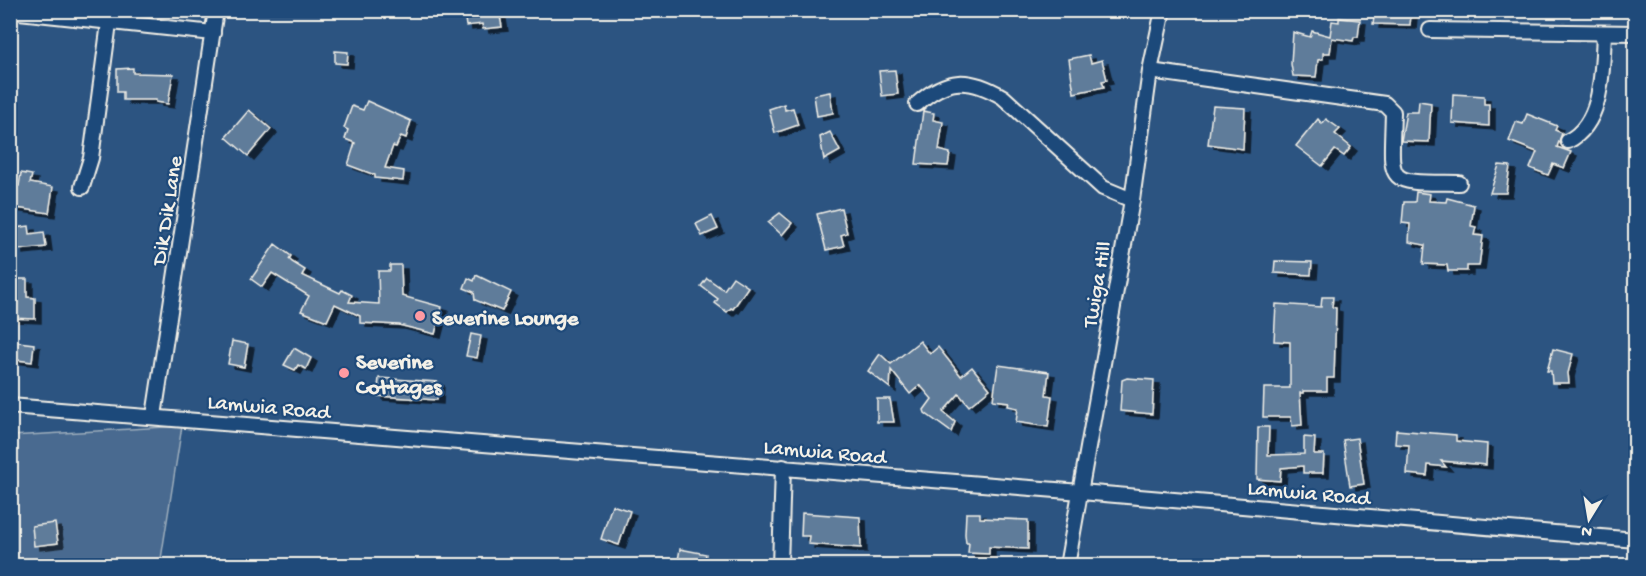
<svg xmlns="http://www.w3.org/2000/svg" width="1646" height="576" viewBox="0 0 1646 576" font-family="'Gochi Hand',sans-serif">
<defs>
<filter id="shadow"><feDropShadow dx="6" dy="4" stdDeviation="0" flood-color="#0009"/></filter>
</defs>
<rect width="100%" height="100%" fill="#2c5481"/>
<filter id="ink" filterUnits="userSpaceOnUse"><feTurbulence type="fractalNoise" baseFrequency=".0167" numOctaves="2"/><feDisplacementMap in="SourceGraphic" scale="12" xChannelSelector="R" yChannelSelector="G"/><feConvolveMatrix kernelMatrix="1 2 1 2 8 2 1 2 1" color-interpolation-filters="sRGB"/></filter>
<g filter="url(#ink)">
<path fill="#496b90" stroke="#9eaebc" stroke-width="1.5" d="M182,426L160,565L11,566V436Z"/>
<g fill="#5e7b9a" stroke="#f4f1e8" stroke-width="1.5" filter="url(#shadow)">
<path d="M476,10H499L502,27L483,29L482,24L466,26L464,12Z"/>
<path d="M1375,10L1411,14L1410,25L1373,24Z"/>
<path d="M1339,18L1360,20L1358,37H1354L1353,41L1332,38L1330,53H1323V59L1318,60L1316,77L1293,76L1291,64L1293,32L1310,37L1312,31L1330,36L1332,21L1339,22Z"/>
<path d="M335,51L348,52L347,64L335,63Z"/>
<path d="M1089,55L1091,63L1102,60L1107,80L1102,81L1104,87L1074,93L1069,59Z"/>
<path d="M133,68V73L173,74L168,104L156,102V100H123V92H117V69Z"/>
<path d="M895,70L898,94L882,96L879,71Z"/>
<path d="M830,92L833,113L817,116L814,95Z"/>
<path d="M1453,94L1484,96V104H1489V126L1452,123Z"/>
<path d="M367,101L411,121L406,138L401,136L396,147L393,146L385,168L404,171L403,181L375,178V175L348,165L355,143L345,139L348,130L344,128L352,106L363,110Z"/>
<path d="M1419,101L1431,103L1429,142L1401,141L1406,112H1418Z"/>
<path d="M784,104L785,110L793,108L798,125L775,133L769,109Z"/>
<path d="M1213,106L1245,108L1243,149L1208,144Z"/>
<path d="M249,110L271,129L248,156L226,137Z"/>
<path d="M923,111L934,113L933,120L943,122L939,150L950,153L948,166L916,164Z"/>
<path d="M1527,114L1557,126L1555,130L1562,133L1557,147L1571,152L1564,168L1553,164L1548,175L1530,168L1537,152L1509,141L1516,122L1523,124Z"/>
<path d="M1318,119L1322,124L1326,119L1340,129L1335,134L1351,147L1344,156L1335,150L1322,166L1296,146Z"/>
<path d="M830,132L840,151L824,160L820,137Z"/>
<path d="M1499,165L1510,166L1506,193H1490Z"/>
<path d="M21,173L32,175L30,183L53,187L49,213L10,207V185L19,186Z"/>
<path d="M1416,192L1430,194L1429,201L1446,202L1447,198L1474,205L1471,226L1476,227L1474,235L1483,236L1479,266H1467V271H1448L1447,265L1423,264L1425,245L1409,242L1410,224L1402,223L1404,202H1415Z"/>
<path d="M841,208L847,233L841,235L844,246L826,250L817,214Z"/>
<path d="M780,213L792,223L782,235L768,222Z"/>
<path d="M712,216L718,229L702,236L696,224Z"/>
<path d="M29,226L30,234L44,232L46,247L17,250L15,228Z"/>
<path d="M275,244L291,256L289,259L292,262L305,270L302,275L340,293L342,290L352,295L349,302L379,304L378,271H390V265H401L402,296L442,307L435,334L399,325L360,323V316L335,304L327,321L301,311L309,296L272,273L262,287L251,279Z"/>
<path d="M1275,261L1312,262L1311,275L1274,273Z"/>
<path d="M476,275L511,292L502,311L475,300L474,292L464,288L468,278L474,281Z"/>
<path d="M733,277L748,287L733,309L731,308L727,312L715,303L718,299L701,286L707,278L724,290Z"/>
<path d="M10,279H27V297L35,298V319L10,318Z"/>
<path d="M1322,297H1333L1332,307L1336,308L1334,378H1327V391H1303V393H1300L1302,425L1292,426L1291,417H1263L1264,388H1290V342L1274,341L1276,304L1321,307Z"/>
<path d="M471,334L481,336L477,358L466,356Z"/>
<path d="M10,341L34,344L32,362L10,359Z"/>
<path d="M232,341L248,344L244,367L228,364Z"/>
<path d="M920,341L930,354L938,347L961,376L972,367L990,389L969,406L959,394L943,412L955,422L951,432L925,413L924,410L932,399L920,385L910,394L891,370L890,388L868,371L880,354L891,364Z"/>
<path d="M294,348L311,358L306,369L298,365L295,370L284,365Z"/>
<path d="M1553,349L1573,354L1568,373L1569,383H1552L1551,371H1547Z"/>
<path d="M998,365L1049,372L1046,395L1052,396L1048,427L1016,422L1018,408L1008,406L1009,402L993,400Z"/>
<path d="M379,378L438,382L437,400L377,396Z"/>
<path d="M1127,378L1154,380L1152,414L1120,411L1122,380Z"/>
<path d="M877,399H890L894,422H877Z"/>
<path d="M1258,427H1269L1268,455L1304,454V437L1315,438L1314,454H1324L1323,473H1303V466L1281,468L1280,481L1257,479Z"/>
<path d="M1396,430L1456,435V441L1487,444L1486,465L1441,461L1446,467L1428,465L1427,476L1407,474L1409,445L1395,444Z"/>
<path d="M1357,438L1364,484L1350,486L1343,440Z"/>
<path d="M612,505L630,511L619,545L601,539Z"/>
<path d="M802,513L860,517L861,548L808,544L809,536H801Z"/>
<path d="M966,513H980V518L1028,520V549L989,547V554L968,553L969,543H966L965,534Z"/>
<path d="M55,523L58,543L34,546L32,526Z"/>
<path d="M680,549L706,554L704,566H677Z"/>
</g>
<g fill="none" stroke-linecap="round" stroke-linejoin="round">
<g stroke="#f4f1e8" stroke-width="18">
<g id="minor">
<path d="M10,11L213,33"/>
<path d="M1430,30L1636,33"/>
<path d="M1150,71L1385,104L1393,112C1391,187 1384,182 1459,183"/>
<path d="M917,104C947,77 969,77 1003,97L1103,188L1132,200"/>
<path d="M1568,141C1604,123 1602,68 1604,33"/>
<path d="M82,187L91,158L109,23"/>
<path d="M10,406L1081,492L1636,540"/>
<path d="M154,416L216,10"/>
<path d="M780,566L783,467"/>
<path d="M1067,566L1132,200L1150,71L1163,10"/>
</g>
</g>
<use href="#minor" stroke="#1f4a7a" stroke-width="14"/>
</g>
</g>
<g fill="#ff9aa2" stroke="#1f4a7a" stroke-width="2">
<circle cx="420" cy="316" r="6"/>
<circle cx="344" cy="373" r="6"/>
</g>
<g text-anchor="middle" stroke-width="4.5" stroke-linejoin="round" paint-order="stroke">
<g font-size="22" fill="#f4f1e8" stroke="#1f4a7a">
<text transform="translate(165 210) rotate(-81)" y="8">Dik Dik Lane</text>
<text transform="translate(1095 284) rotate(-80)" y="8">Twiga Hill</text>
<text transform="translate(269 405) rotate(5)" y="8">Lamwia Road</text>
<text transform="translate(825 450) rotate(5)" y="8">Lamwia Road</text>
<text transform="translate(1309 491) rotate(5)" y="8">Lamwia Road</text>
</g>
<g font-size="22" font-weight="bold" fill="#f4f1e8" stroke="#1f4a7a" text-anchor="start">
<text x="432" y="324">Severine Lounge</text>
<text x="356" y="368">Severine<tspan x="356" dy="25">Cottages</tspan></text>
</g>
</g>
<rect width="1646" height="576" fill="none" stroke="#1f4a7a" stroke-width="36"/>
<rect x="18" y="18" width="1610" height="540" fill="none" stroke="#f4f1e8" stroke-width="2" filter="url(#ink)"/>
<g transform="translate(1589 519) rotate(191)" stroke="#1f4a7a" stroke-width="4.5" paint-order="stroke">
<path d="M0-4.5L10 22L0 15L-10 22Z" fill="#f4f1e8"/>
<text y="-9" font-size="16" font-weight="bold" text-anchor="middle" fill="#f4f1e8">N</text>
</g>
</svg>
